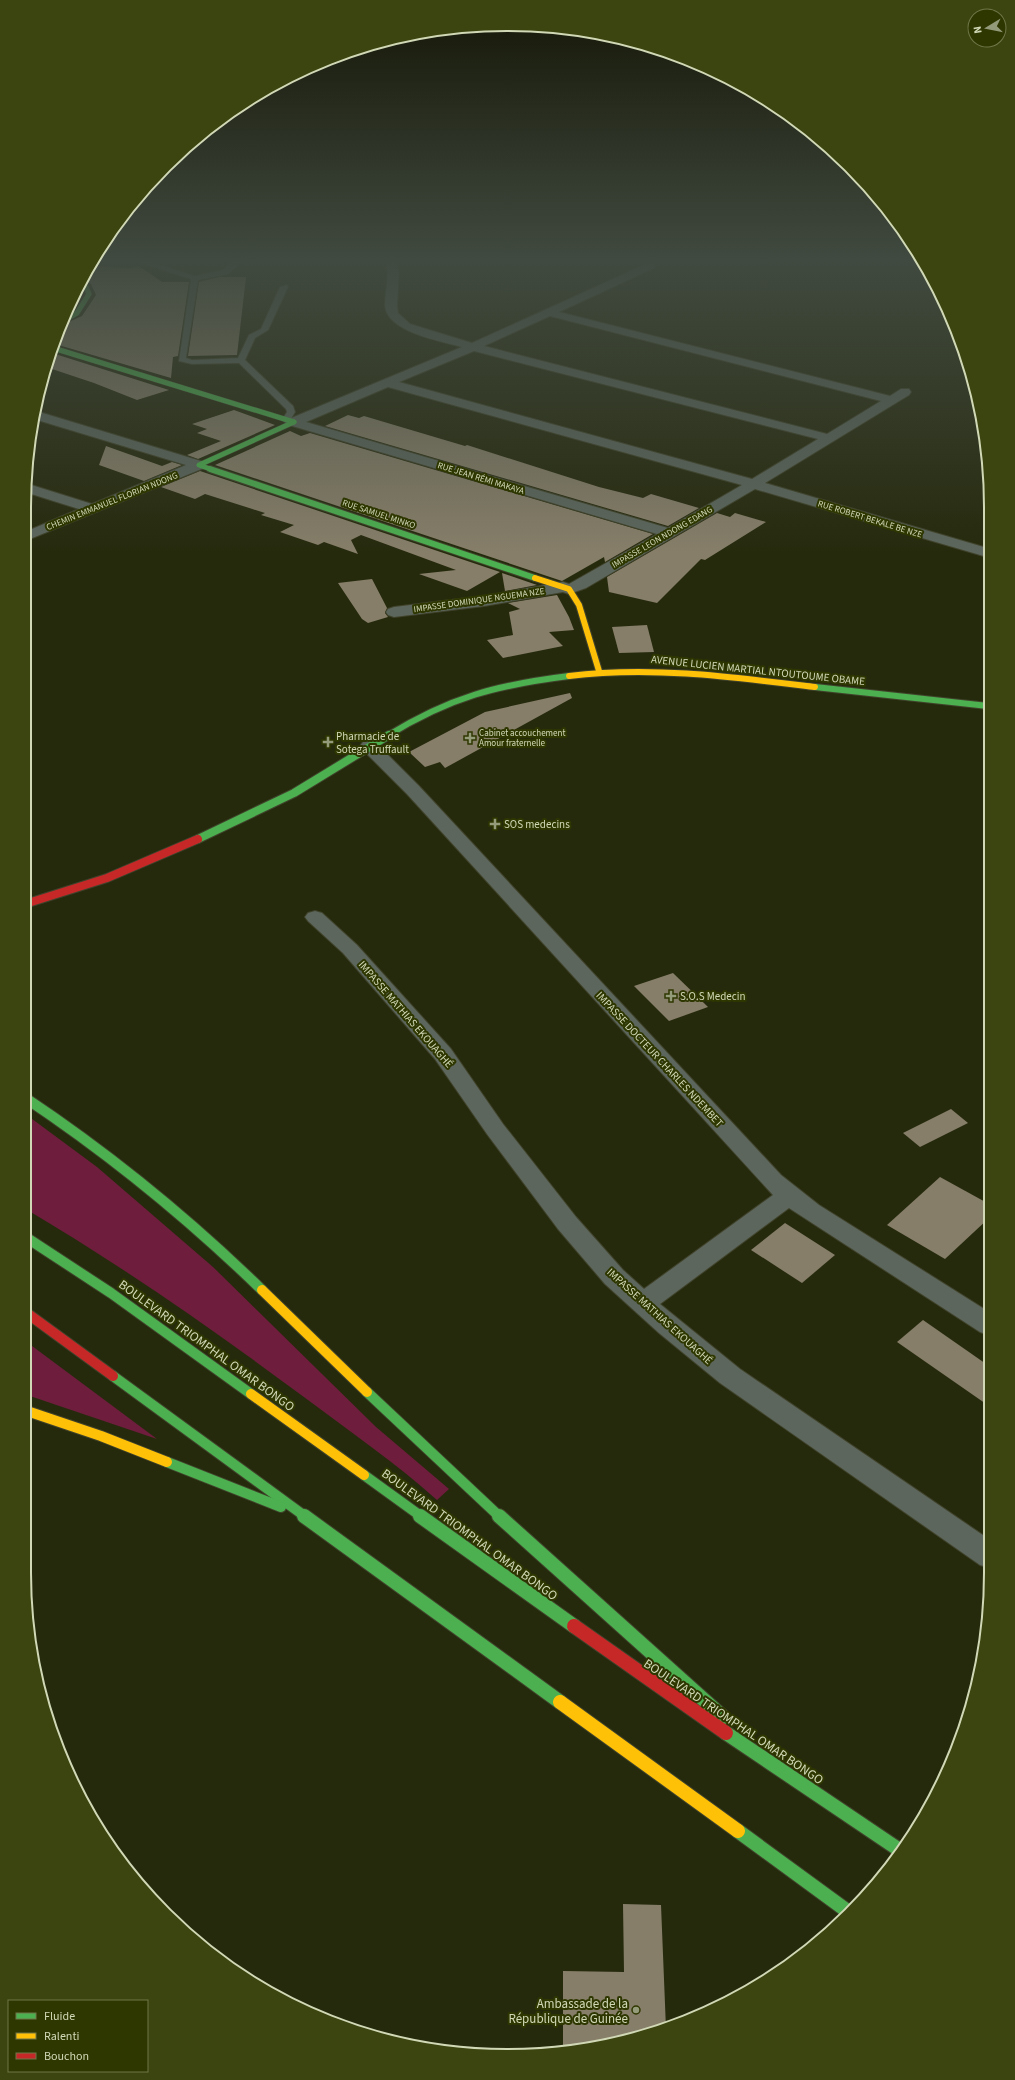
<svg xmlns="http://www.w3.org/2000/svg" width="1015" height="2080" viewBox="0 0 1015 2080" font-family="'Source Sans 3',sans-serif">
<rect width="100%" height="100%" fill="#262a0d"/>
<g fill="#6e1d3d">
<path d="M24,1113L97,1167L213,1267L376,1427L449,1489L437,1500C397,1464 352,1433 308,1400C215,1331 124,1267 24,1208Z"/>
<path d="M24,1340L157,1439L24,1394Z"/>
</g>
<g fill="#867e69">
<path d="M91,266L130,268L139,266L162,282H189L178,356L173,357L171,378L55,344L62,325L82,316L96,295L91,284L83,279Z"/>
<path d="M219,277H246L237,355L188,356L199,282Z"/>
<path d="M77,288L81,294L67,313L74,294Z"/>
<path d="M51,353H52L169,390L137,400L94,383L46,367Z"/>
<path d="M234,410L275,425L198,459L187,455L221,441L197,433L207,429L192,424Z"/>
<path d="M348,415L359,418L364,416L465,446L467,445L599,487L643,498L651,494L699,508L668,526L325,426Z"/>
<path d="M290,431L301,436L310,433L653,534L605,562L604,557L562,581L215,465Z"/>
<path d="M106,446L162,466L172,462L182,465L144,481L99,465Z"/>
<path d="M200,471L500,572L467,591L419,574L456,570L361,535L351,540L358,554L324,542L318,545L280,532L294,525L261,515L265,513L205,494L195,499L161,487Z"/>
<path d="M717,513L730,517L735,513L766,522L705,560L701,559L657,603L609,592L607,577Z"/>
<path d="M502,573L537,585L505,591Z"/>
<path d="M372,579L387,608L385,613L388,617L368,623L362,619L338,583Z"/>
<path d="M557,595L569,617L574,630L549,632L563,646L503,658L487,640L513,635L509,612L520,609L508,603Z"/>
<path d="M647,625L654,652L619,653L612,627Z"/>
<path d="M570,693L572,698L445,768L440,762L425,767L409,752L485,712Z"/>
<path d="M673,973L708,1007L669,1021L634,986Z"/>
<path d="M951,1109L968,1123L920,1147L903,1133Z"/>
<path d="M940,1177L989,1204V1218L945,1259L887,1225Z"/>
<path d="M785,1223L835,1255L802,1283L751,1250Z"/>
<path d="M923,1320L989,1366V1406L897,1342Z"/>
<path d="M623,1904L661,1905L666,2029L563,2052V1971L624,1972Z"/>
</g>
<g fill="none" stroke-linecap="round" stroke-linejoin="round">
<g stroke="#40432b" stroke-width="2">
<path id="lane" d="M138,262H150L195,276L223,270L232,262H241L228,274L198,280L186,358L192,360L238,358L249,335L261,329L280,287L287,285L288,287L268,330L255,338L245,360L293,406L295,412L289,422L286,423L282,420L287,412L286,409L239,363L192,364L179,361L191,279Z"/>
</g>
<g stroke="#40432b" stroke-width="2">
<g id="street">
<path d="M386,262H396L399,272L397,306L398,313L410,324L472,343L646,264H654L655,266L654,268L559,312L890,396L901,389H909L911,392L909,395L765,483L987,548V557L755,489L586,588L569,594L563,592L484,606L394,617L388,615L386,612L388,609L394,607L484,596L563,582L569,584L657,534L289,425L288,422L289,419L462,347C441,341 386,332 385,305C385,290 390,277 386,262ZM550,316L881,401L827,434L484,346ZM474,351L818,439L752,479L399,382ZM388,387L742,485L668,528L306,422Z"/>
<path d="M36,411L204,462L206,465L204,468L25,541V532L79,509L25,492V483L92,504L186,465L34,419Z"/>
<path d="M369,741L375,742L419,786L781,1175L819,1205L989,1312V1335L980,1332L789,1208L660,1304L740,1369L990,1540V1568L980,1565L720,1383L659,1333L605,1284L558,1229L487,1134L435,1059L343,953L308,921L305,917L308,913L315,911L322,913L357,945L451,1049L503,1124L576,1217L623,1270L644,1289L773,1195L407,794L363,750L360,746L363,742Z"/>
</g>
</g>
<g stroke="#40432b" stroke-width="6">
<g id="fast-far4">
<path d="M63,321L77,313L89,294L86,287L80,283"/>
<path d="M53,348L294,422"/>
<path d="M213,470L199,465L294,422"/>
</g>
</g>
<g stroke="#40432b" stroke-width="8">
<g id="fast-far3">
<path d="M210,469L535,578"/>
<path d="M815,687L988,706"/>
<path d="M387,736C450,697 497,685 569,676"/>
</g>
</g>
<g stroke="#40432b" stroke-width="10">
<path id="fast-far2" d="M198,839L294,793L389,735"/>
</g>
<g stroke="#40432b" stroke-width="12">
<g id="fast-far1">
<path d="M24,1097C111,1155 187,1217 262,1290"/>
<path d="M24,1236L111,1293L251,1394"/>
<path d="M113,1376L306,1517"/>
<path d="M367,1392L500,1517"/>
<path d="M167,1462L281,1507"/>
<path d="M364,1475L422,1517"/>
</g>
</g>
<g stroke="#40432b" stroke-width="16">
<g id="fast">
<path d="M304,1516L560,1702"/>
<path d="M420,1516L574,1626"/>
<path d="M499,1516L723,1717"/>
<path d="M726,1733L901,1851"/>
<path d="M738,1831L850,1913"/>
</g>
</g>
<g stroke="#40432b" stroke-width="8">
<g id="slow-far2">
<path d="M535,578L569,589L579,605L599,671"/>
<path d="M569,676C652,666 733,677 815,687"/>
</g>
</g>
<g stroke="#40432b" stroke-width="12">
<g id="slow-far1">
<path d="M262,1290L367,1392"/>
<path d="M251,1394L364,1475"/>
<path d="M24,1410L101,1436L167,1462"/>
</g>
</g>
<g stroke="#40432b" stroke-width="16">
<path id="slow" d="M560,1702L738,1831"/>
</g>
<g stroke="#40432b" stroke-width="10">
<path id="jam-far2" d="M25,904L107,878L198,839"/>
</g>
<g stroke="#40432b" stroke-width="12">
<path id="jam-far1" d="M24,1311L113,1376"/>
</g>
<g stroke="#40432b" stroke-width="16">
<path id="jam" d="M574,1626L726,1733"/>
</g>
<use href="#lane" fill="#5c665c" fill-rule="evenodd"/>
<use href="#street" fill="#5c665c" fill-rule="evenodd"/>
<use href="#fast-far4" stroke="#4caf50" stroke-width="5"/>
<use href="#fast-far3" stroke="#4caf50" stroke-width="6"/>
<use href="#fast-far2" stroke="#4caf50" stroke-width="8"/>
<use href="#fast-far1" stroke="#4caf50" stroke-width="10"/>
<use href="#fast" stroke="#4caf50" stroke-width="14"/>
<use href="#slow-far2" stroke="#ffc107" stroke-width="6"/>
<use href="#slow-far1" stroke="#ffc107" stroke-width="10"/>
<use href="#slow" stroke="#ffc107" stroke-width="14"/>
<use href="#jam-far2" stroke="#c62828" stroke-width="8"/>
<use href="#jam-far1" stroke="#c62828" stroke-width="10"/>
<use href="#jam" stroke="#c62828" stroke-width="14"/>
</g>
<linearGradient id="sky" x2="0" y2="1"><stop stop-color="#151707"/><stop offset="0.47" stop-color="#414a40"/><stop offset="1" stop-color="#414a40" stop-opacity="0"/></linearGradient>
<rect width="1015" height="553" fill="url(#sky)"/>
<g fill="#949b7b" stroke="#2f3700" stroke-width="1.5">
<path d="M468 732h4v4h4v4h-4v4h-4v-4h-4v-4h4z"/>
<path d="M326 736h4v4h4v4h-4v4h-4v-4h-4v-4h4z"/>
<path d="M493 818h4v4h4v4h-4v4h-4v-4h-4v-4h4z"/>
<path d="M669 990h4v4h4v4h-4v4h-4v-4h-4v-4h4z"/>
<circle cx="636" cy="2010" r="4"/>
</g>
<g text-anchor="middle" stroke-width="4" stroke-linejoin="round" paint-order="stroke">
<g font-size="9" fill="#d0d8b6" stroke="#2f3700">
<text transform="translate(481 478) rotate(17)" y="3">RUE JEAN RÉMI MAKAYA</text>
<text transform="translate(112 501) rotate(-22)" y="3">CHEMIN EMMANUEL FLORIAN NDONG</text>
<text transform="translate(379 514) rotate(18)" y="3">RUE SAMUEL MINKO</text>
<text transform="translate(870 519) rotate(17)" y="3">RUE ROBERT BEKALE BE NZE</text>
<text transform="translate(662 537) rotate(-30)" y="3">IMPASSE LEON NDONG EDANG</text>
<text transform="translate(479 600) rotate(-8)" y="3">IMPASSE DOMINIQUE NGUEMA NZE</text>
</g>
<g font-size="9" fill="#d0d8b6" stroke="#2f3700" text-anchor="start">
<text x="479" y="736">Cabinet accouchement<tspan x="479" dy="10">Amour fraternelle</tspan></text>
</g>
<g font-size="11" fill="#d0d8b6" stroke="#2f3700">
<text transform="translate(758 670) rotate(6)" y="4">AVENUE LUCIEN MARTIAL NTOUTOUME OBAME</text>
<text transform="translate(406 1014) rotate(49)" y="4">IMPASSE MATHIAS EKOUAGHÉ</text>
<text transform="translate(660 1059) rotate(47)" y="4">IMPASSE DOCTEUR CHARLES NDEMBET</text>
<text transform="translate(660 1316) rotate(42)" y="4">IMPASSE MATHIAS EKOUAGHÉ</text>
</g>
<g font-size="11" fill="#d0d8b6" stroke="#2f3700" text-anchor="start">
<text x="336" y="740">Pharmacie de<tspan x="336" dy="13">Sotega Truffault</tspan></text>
<text x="504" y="828">SOS medecins</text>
<text x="680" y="1000">S.O.S Medecin</text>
</g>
<g font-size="13" fill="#d0d8b6" stroke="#2f3700">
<text transform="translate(207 1345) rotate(36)" y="5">BOULEVARD TRIOMPHAL OMAR BONGO</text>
<text transform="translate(470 1534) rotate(36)" y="5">BOULEVARD TRIOMPHAL OMAR BONGO</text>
<text transform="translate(734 1721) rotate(34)" y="5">BOULEVARD TRIOMPHAL OMAR BONGO</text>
</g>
<g font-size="13" fill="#d0d8b6" stroke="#2f3700" text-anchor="end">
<text x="628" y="2008">Ambassade de la<tspan x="628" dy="15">République de Guinée</tspan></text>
</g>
</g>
<path d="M0 0H1015V2080H0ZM507 31H508A476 476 0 0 1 984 507V1573A476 476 0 0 1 508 2049H507A476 476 0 0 1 31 1573V507A476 476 0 0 1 507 31Z" fill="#3c440f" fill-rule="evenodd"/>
<path fill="none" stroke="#d0d8b6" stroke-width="2" d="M507 31H508A476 476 0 0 1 984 507V1573A476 476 0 0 1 508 2049H507A476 476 0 0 1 31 1573V507A476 476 0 0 1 507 31Z"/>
<rect x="8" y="2000" width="140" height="72" fill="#2f3700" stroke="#6f7749"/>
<rect x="16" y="2013" width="20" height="6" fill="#4caf50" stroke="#6f7749"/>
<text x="44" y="2020" font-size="12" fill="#d0d8b6">Fluide</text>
<rect x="16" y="2033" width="20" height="6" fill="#ffc107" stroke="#6f7749"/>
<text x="44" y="2040" font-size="12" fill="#d0d8b6">Ralenti</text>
<rect x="16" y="2053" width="20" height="6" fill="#c62828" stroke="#6f7749"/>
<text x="44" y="2060" font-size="12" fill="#d0d8b6">Bouchon</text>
<g transform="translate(987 28) rotate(260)"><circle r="19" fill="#2f3700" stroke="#6f7749"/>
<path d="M0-3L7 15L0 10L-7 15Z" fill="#949b7b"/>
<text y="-6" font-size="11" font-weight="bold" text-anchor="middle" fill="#d0d8b6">N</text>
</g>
</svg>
